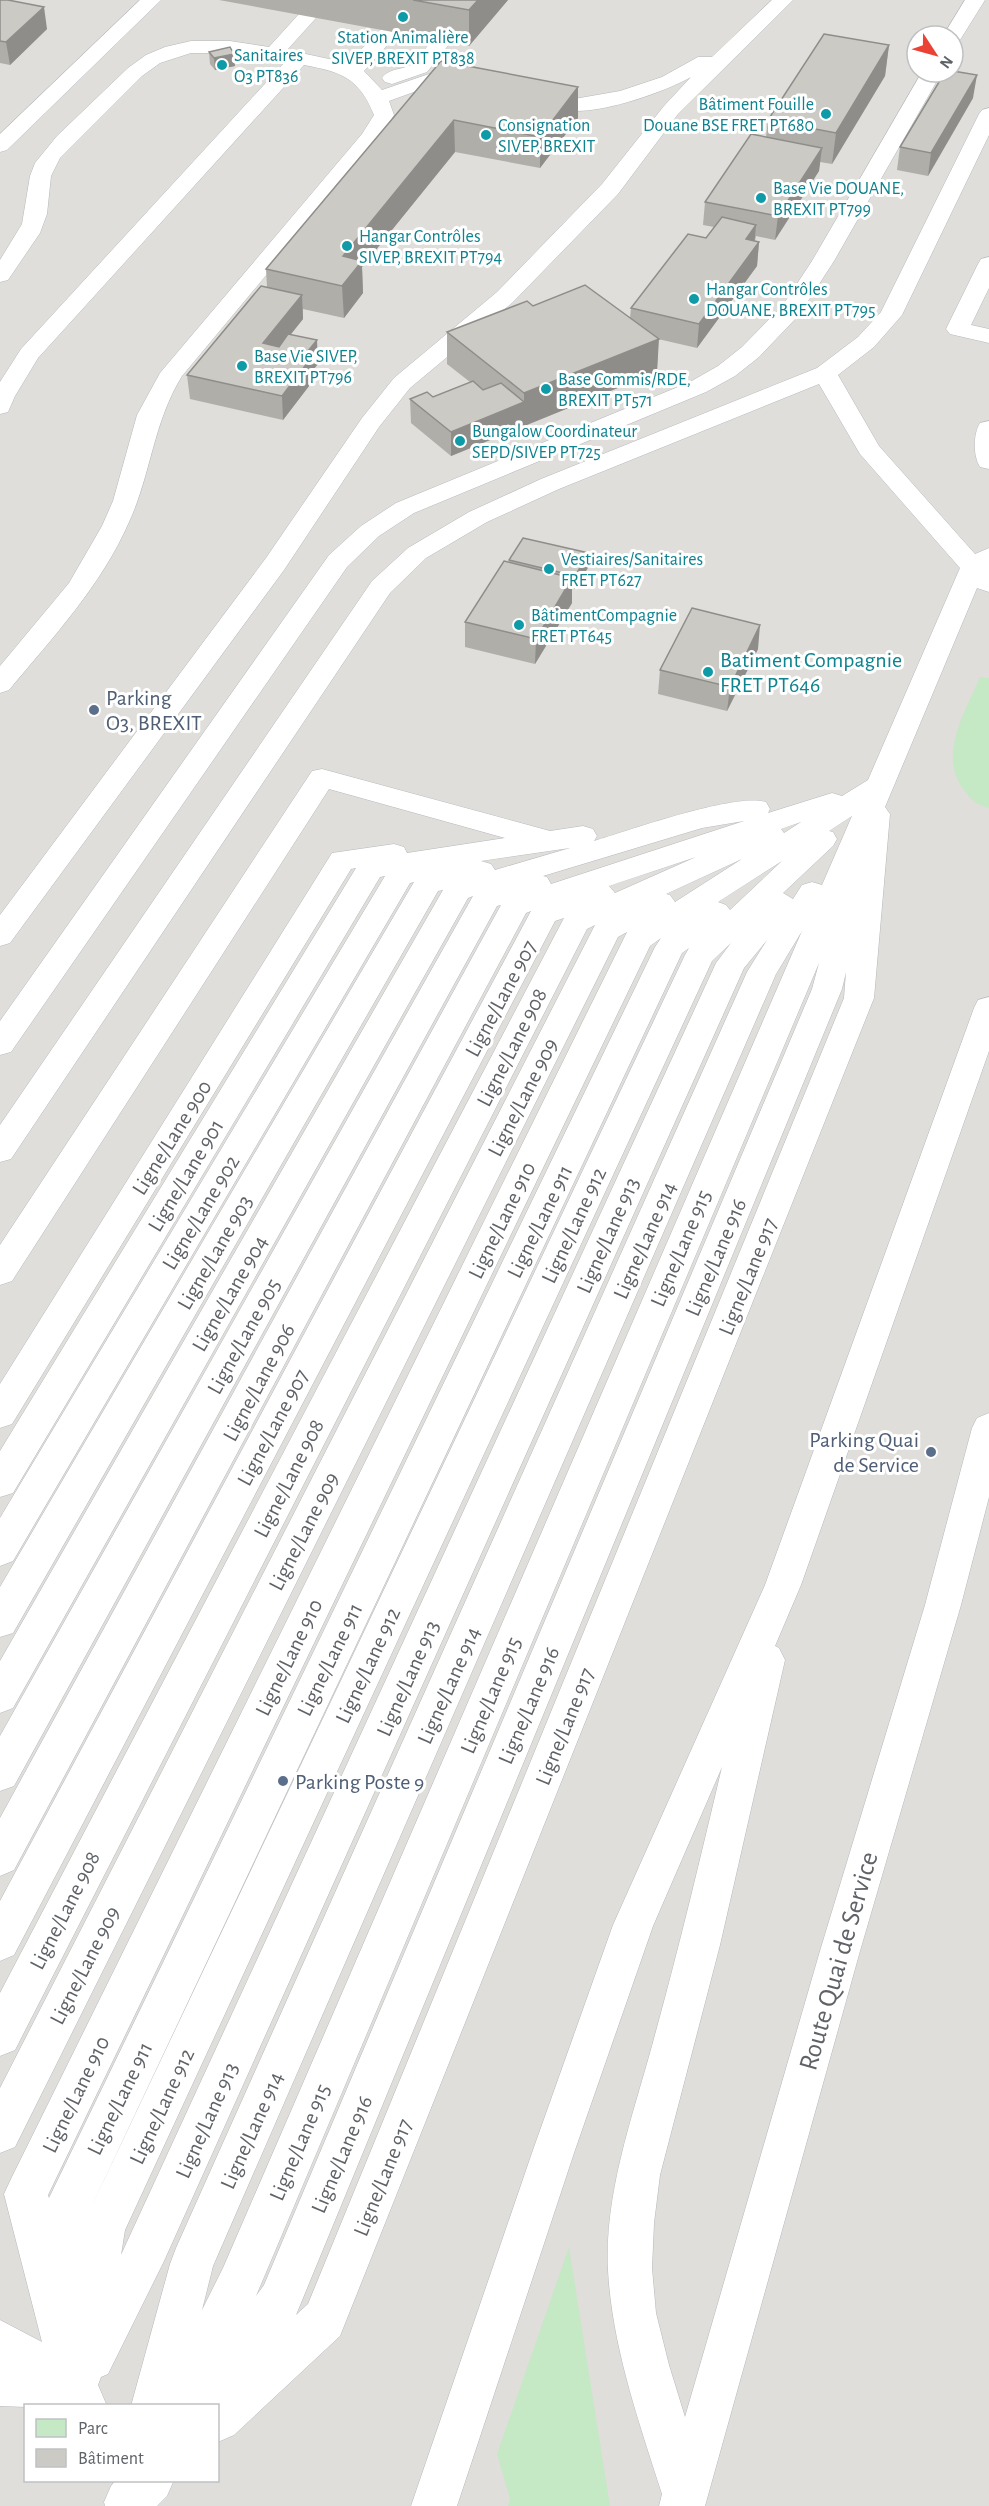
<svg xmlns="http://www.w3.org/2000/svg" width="989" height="2506" viewBox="0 0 989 2506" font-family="'Alegreya Sans',sans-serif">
<rect width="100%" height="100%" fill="#f1efe8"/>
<path fill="#e0deda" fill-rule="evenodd" d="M0,0H989V2506H0ZM917,36H953V72H917ZM26,2406H218V2480H26Z"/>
<g fill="#c5e8c5">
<path d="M980,677L989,678V808C976,804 972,801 964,790C937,755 966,711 980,677Z"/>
<path d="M569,2247L610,2506H508L510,2499L497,2454Z"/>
</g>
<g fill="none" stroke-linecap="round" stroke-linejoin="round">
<g stroke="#b5b8bc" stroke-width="1">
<g id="lane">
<path d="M140,0H161L7,150L0,152V134Z"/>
<path d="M772,0H793L678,114L618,194L513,302L410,388L379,427L284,570L10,943L0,946V915L266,558L362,418L394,378L497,292L602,184L664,106L691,77C662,93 606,112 573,111C558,111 541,106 527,102L524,98L527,94L534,92L574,99L620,91L662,77L698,57H712Z"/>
<path d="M965,0H985L960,40L953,42V36H943Z"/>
<path d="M306,12L313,14L316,18L287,50L348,63L381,29H395L398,33L364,71L382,90L432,73L473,81L476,85L473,89L466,91L433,85L389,101L394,115L378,141L182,376C153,423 151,474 129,522C101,586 53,637 9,690L0,693V666L69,583L102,526L113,501L137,415L160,373L362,134L374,115C359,78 342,72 304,65L38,358L15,396L8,412L0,414V382L21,349L285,62L230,53H191L160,63L142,76L60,158L51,176L47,214L40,233L8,280L0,282V260L22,224L30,176L35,163L57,136L128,68L146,55L165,47L191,41H230L269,47L299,14Z"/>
<path d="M440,37L447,39L450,43L427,72L392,84L385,82L382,78C389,68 403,70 413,64C424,56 426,41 440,37Z"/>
<path d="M922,72H942L834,261L799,315L759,357L735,376L706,392L414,513L379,536L347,567L11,1052L0,1055V1021L329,555L361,526L396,503L690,382L718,366L742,347L783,305L812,261Z"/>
<path d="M989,108V135L902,315L874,347L838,375L879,446L975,554L989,548V592L977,588L885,807L890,814L874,998L340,2336L234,2435L218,2442V2406H131L170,2264L176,2248L747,972L767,940L744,968L164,2261L108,2374L101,2377L98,2385L107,2406H26V2407L0,2406V2320L42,2342L4,2194L11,2179L627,932L618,937L15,2147L0,2153V2088L595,925L587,929L15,2050L0,2056V1993L564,918L555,921L14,1955L0,1961V1901L531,911L526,913L14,1870L0,1876V1818L501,905L497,906L14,1786L0,1791V1736L473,896L468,898L13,1708L0,1713V1661L443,890L438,891L13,1633L0,1637V1587L414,882L410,883L13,1561L0,1566V1518L385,876L380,877L13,1493L0,1497V1451L356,868L351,869L12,1424L0,1428V1384L332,853L394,844L404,847L407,853L505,838L329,789L12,1281L0,1285V1245L312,771L322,769L550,831L583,826L593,829L597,836L594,841C631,830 734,793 766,802L770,809L768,813L832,793L842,796L868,780L960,568L860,454L819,384L559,489L487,522L426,558L390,593L11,1159L0,1162V1125L372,581L408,548L469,512L541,479L817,368L858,337L881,312L979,114L982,110ZM852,816L822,885L812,882L802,885L793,899L783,893L833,846L837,839L833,832L829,831ZM744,821L551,884L547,877L543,876L702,828ZM801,822L784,833L781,829ZM570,848L495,870L491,864L481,861ZM696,857L615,893L609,886ZM742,859L675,902L670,895L666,894ZM782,861L730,910L726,905L718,902ZM802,931L223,2268L202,2310L213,2266L776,974ZM661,938L655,947L49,2198L48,2195L650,946ZM731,943L716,963L121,2255L125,2230L712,961ZM689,948L685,955L87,2216L682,953ZM819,963L812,989L264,2285L256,2296ZM846,972L844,998L308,2304L296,2315L842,989Z"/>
<path d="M989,257V288L971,325L989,329V343L950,334L946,329L978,264L981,259Z"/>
<path d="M989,421V469L980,467C973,456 973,434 980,423Z"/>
<path d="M989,997V1051L801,1585L775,1646L779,1648L785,1660L720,1945L660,2175L654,2223L652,2268L656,2313L669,2365L685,2417L820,1951L925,1605L972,1428L977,1418L989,1413V1497L961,1605L860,1951L705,2506H659L662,2494C639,2422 612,2346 608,2270C604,2189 636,2108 656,2031C680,1944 701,1856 722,1767L653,1926L575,2150L457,2506H411L533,2150L613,1925L765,1585L974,1008L978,1000Z"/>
<path d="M116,2480H174L167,2496L157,2506H105L104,2502L111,2486Z"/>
</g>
</g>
<use href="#lane" fill="#fff" fill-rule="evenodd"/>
</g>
<g fill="#afaea9">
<path d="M0,0L47,29L10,65L0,63Z"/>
<path d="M219,0H508L469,46Z"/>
<path d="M889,45L885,76L832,164L820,162L819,171L775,240L756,236L755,241L759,242L757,266L697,348L658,339L657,372L451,456L411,423L410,399L433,397L470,382L447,364V332L533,306L630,318L631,308L706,238L714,227L703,225L705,202L766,137L768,120Z"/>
<path d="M209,52L235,66L215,70L210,64Z"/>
<path d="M441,61L578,87V118L540,168L455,152L362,267L363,293L344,318L303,309V319L290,335L318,364L308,376L309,386L283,420L190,399L187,375L267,287L266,269Z"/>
<path d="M973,98L928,176L897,170L900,147Z"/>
<path d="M509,560L589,566L575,589L572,588V603L535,664L465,647V622L509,563Z"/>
<path d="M758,649L727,711L658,694L660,670Z"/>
</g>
<g fill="#8f8d8a">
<path d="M478,0H508L469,46V10Z"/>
<path d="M44,7L47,29L10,65L6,42Z"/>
<path d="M889,45L885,76L832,164L836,133Z"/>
<path d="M234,54L235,66L215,70L214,58Z"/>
<path d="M977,75L973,98L928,176L931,153Z"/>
<path d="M578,87V118L540,168V137Z"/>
<path d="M454,120L455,152L362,267L363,293L344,318L342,286L343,256Z"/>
<path d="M822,148L819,171L775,240L778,216Z"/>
<path d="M756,225L754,248L759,242L757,266L697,348L699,324L746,239Z"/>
<path d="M302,295L303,319L265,367L263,343Z"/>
<path d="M659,339L657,372L524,426V393Z"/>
<path d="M317,340L318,364L308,376L309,386L283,420L282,396L300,361Z"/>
<path d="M524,402V426L451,456V432Z"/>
<path d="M589,553V566L575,589V576Z"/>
<path d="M572,578V603L535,664L536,639Z"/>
<path d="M760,625L758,649L727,711L730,687Z"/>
</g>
<g fill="#cccac5" stroke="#8f8d8a" stroke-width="1.5">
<path d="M0,0H8L44,7L6,42L0,41Z"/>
<path d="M413,0H478L469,10Z"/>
<path d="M824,34L889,45L836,133L768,120Z"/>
<path d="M230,47L234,54L214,58L209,52Z"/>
<path d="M441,61L578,87L540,137L454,120L343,256L362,261L342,286L266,269Z"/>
<path d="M953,71L977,75L931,153L900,147L945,72H953Z"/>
<path d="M751,134L822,148L778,216L705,202Z"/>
<path d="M722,217L756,225L746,239L759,242L699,324L631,308L688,234L706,238Z"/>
<path d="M585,285L659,339L524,393L447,332L527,301L533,306Z"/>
<path d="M261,286L302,295L263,343L279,347L288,334L317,340L300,361L308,362L282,396L187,375Z"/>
<path d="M473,381L483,390L501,383L524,402L451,432L410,399L427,392L433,397Z"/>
<path d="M523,538L589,553L575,576L509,560Z"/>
<path d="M504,561L572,578L536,639L465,622Z"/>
<path d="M692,608L760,625L730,687L660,670Z"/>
</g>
<g fill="#0f9aa8" stroke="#fff" stroke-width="2">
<circle cx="403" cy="17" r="6"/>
<circle cx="222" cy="65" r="6"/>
<circle cx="826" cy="114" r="6"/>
<circle cx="486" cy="135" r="6"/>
<circle cx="761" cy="198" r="6"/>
<circle cx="347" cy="246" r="6"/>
<circle cx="694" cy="299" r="6"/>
<circle cx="242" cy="366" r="6"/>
<circle cx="546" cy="389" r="6"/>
<circle cx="460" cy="441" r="6"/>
<circle cx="549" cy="569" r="6"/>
<circle cx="519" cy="625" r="6"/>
<circle cx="708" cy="672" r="6"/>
</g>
<g fill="#5c6f8a" stroke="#fff" stroke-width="2">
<circle cx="94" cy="710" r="6"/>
<circle cx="931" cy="1452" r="6"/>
<circle cx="283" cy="1781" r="6"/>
</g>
<g text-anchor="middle" stroke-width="6" stroke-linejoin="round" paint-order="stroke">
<g font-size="18" fill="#0d838f" stroke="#fff" text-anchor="start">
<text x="403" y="43" text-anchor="middle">Station Animalière<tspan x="403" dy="21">SIVEP, BREXIT PT838</tspan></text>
<text x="234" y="61">Sanitaires<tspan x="234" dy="21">O3 PT836</tspan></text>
<text x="814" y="110" text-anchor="end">Bâtiment Fouille<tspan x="814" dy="21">Douane BSE FRET PT680</tspan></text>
<text x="498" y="131">Consignation<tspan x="498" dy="21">SIVEP, BREXIT</tspan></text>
<text x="773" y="194">Base Vie DOUANE,<tspan x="773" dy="21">BREXIT PT799</tspan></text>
<text x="359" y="242">Hangar Contrôles<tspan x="359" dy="21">SIVEP, BREXIT PT794</tspan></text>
<text x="706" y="295">Hangar Contrôles<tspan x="706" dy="21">DOUANE, BREXIT PT795</tspan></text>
<text x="254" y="362">Base Vie SIVEP,<tspan x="254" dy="21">BREXIT PT796</tspan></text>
<text x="558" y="385">Base Commis/RDE,<tspan x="558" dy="21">BREXIT PT571</tspan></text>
<text x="472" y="437">Bungalow Coordinateur<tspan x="472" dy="21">SEPD/SIVEP PT725</tspan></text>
<text x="561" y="565">Vestiaires/Sanitaires<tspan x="561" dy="21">FRET PT627</tspan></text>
<text x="531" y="621">BâtimentCompagnie<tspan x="531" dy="21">FRET PT645</tspan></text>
</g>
<g font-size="22" fill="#0d838f" stroke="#fff" text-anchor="start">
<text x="720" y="667">Batiment Compagnie<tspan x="720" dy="25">FRET PT646</tspan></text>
</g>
<g font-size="22" fill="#4e5e75" stroke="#fff" text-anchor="start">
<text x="106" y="705">Parking<tspan x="106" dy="25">O3, BREXIT</tspan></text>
<text x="919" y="1447" text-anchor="end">Parking Quai<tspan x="919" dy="25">de Service</tspan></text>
<text x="295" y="1789">Parking Poste 9</text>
</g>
<g font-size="22" fill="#5f6368" stroke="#fff">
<text transform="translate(500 998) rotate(-62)" y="8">Ligne/Lane 907</text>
<text transform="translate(511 1047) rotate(-63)" y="8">Ligne/Lane 908</text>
<text transform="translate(522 1097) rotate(-63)" y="8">Ligne/Lane 909</text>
<text transform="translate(171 1137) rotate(-58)" y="8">Ligne/Lane 900</text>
<text transform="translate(185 1175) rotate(-59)" y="8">Ligne/Lane 901</text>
<text transform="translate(200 1212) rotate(-59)" y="8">Ligne/Lane 902</text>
<text transform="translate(501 1220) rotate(-64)" y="8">Ligne/Lane 910</text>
<text transform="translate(539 1221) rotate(-64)" y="8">Ligne/Lane 911</text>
<text transform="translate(573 1225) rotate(-65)" y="8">Ligne/Lane 912</text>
<text transform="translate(607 1235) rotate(-66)" y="8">Ligne/Lane 913</text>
<text transform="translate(644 1240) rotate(-66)" y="8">Ligne/Lane 914</text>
<text transform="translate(680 1248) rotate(-67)" y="8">Ligne/Lane 915</text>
<text transform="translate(214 1252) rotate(-60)" y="8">Ligne/Lane 903</text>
<text transform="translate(715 1257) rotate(-67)" y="8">Ligne/Lane 916</text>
<text transform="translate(747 1276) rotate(-68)" y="8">Ligne/Lane 917</text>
<text transform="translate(229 1293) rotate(-60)" y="8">Ligne/Lane 904</text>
<text transform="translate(243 1336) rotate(-61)" y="8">Ligne/Lane 905</text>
<text transform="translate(258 1382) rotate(-62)" y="8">Ligne/Lane 906</text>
<text transform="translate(272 1427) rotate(-62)" y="8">Ligne/Lane 907</text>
<text transform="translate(288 1478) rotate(-63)" y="8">Ligne/Lane 908</text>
<text transform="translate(303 1531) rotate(-63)" y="8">Ligne/Lane 909</text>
<text transform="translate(288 1657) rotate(-64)" y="8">Ligne/Lane 910</text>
<text transform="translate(329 1659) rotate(-64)" y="8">Ligne/Lane 911</text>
<text transform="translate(367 1665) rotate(-65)" y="8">Ligne/Lane 912</text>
<text transform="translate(407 1678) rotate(-66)" y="8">Ligne/Lane 913</text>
<text transform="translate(448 1685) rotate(-66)" y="8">Ligne/Lane 914</text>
<text transform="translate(490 1695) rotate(-67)" y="8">Ligne/Lane 915</text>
<text transform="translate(528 1705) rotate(-67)" y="8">Ligne/Lane 916</text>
<text transform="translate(564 1726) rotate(-68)" y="8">Ligne/Lane 917</text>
<text transform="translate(64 1910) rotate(-63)" y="8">Ligne/Lane 908</text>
<text transform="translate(84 1965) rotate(-63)" y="8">Ligne/Lane 909</text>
<text transform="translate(75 2094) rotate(-64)" y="8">Ligne/Lane 910</text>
<text transform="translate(119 2098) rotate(-64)" y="8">Ligne/Lane 911</text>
<text transform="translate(161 2106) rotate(-65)" y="8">Ligne/Lane 912</text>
<text transform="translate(206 2120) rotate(-66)" y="8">Ligne/Lane 913</text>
<text transform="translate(251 2130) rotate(-66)" y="8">Ligne/Lane 914</text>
<text transform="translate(299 2142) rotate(-67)" y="8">Ligne/Lane 915</text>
<text transform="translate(341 2154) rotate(-67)" y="8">Ligne/Lane 916</text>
<text transform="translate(382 2177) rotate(-68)" y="8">Ligne/Lane 917</text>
</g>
<g font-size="27" fill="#5f6368" stroke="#fff">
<text transform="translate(838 1961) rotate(-74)" y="9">Route Quai de Service</text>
</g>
</g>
<rect x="24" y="2404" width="195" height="78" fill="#ffffff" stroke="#bfc1c3" stroke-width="1.5"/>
<rect x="36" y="2419" width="30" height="18" fill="#c5e8c5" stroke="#bfc1c3" stroke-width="1.5"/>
<text x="78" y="2434" font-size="18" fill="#5f6368">Parc</text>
<rect x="36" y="2449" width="30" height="18" fill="#cccac5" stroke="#bfc1c3" stroke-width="1.5"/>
<text x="78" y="2464" font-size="18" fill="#5f6368">Bâtiment</text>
<g transform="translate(935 54) rotate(126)"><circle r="28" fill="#ffffff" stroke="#bfc1c3" stroke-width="1.5"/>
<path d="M0-4.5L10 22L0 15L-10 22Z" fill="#ea4335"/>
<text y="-9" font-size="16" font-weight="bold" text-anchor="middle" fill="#5f6368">N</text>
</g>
</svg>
